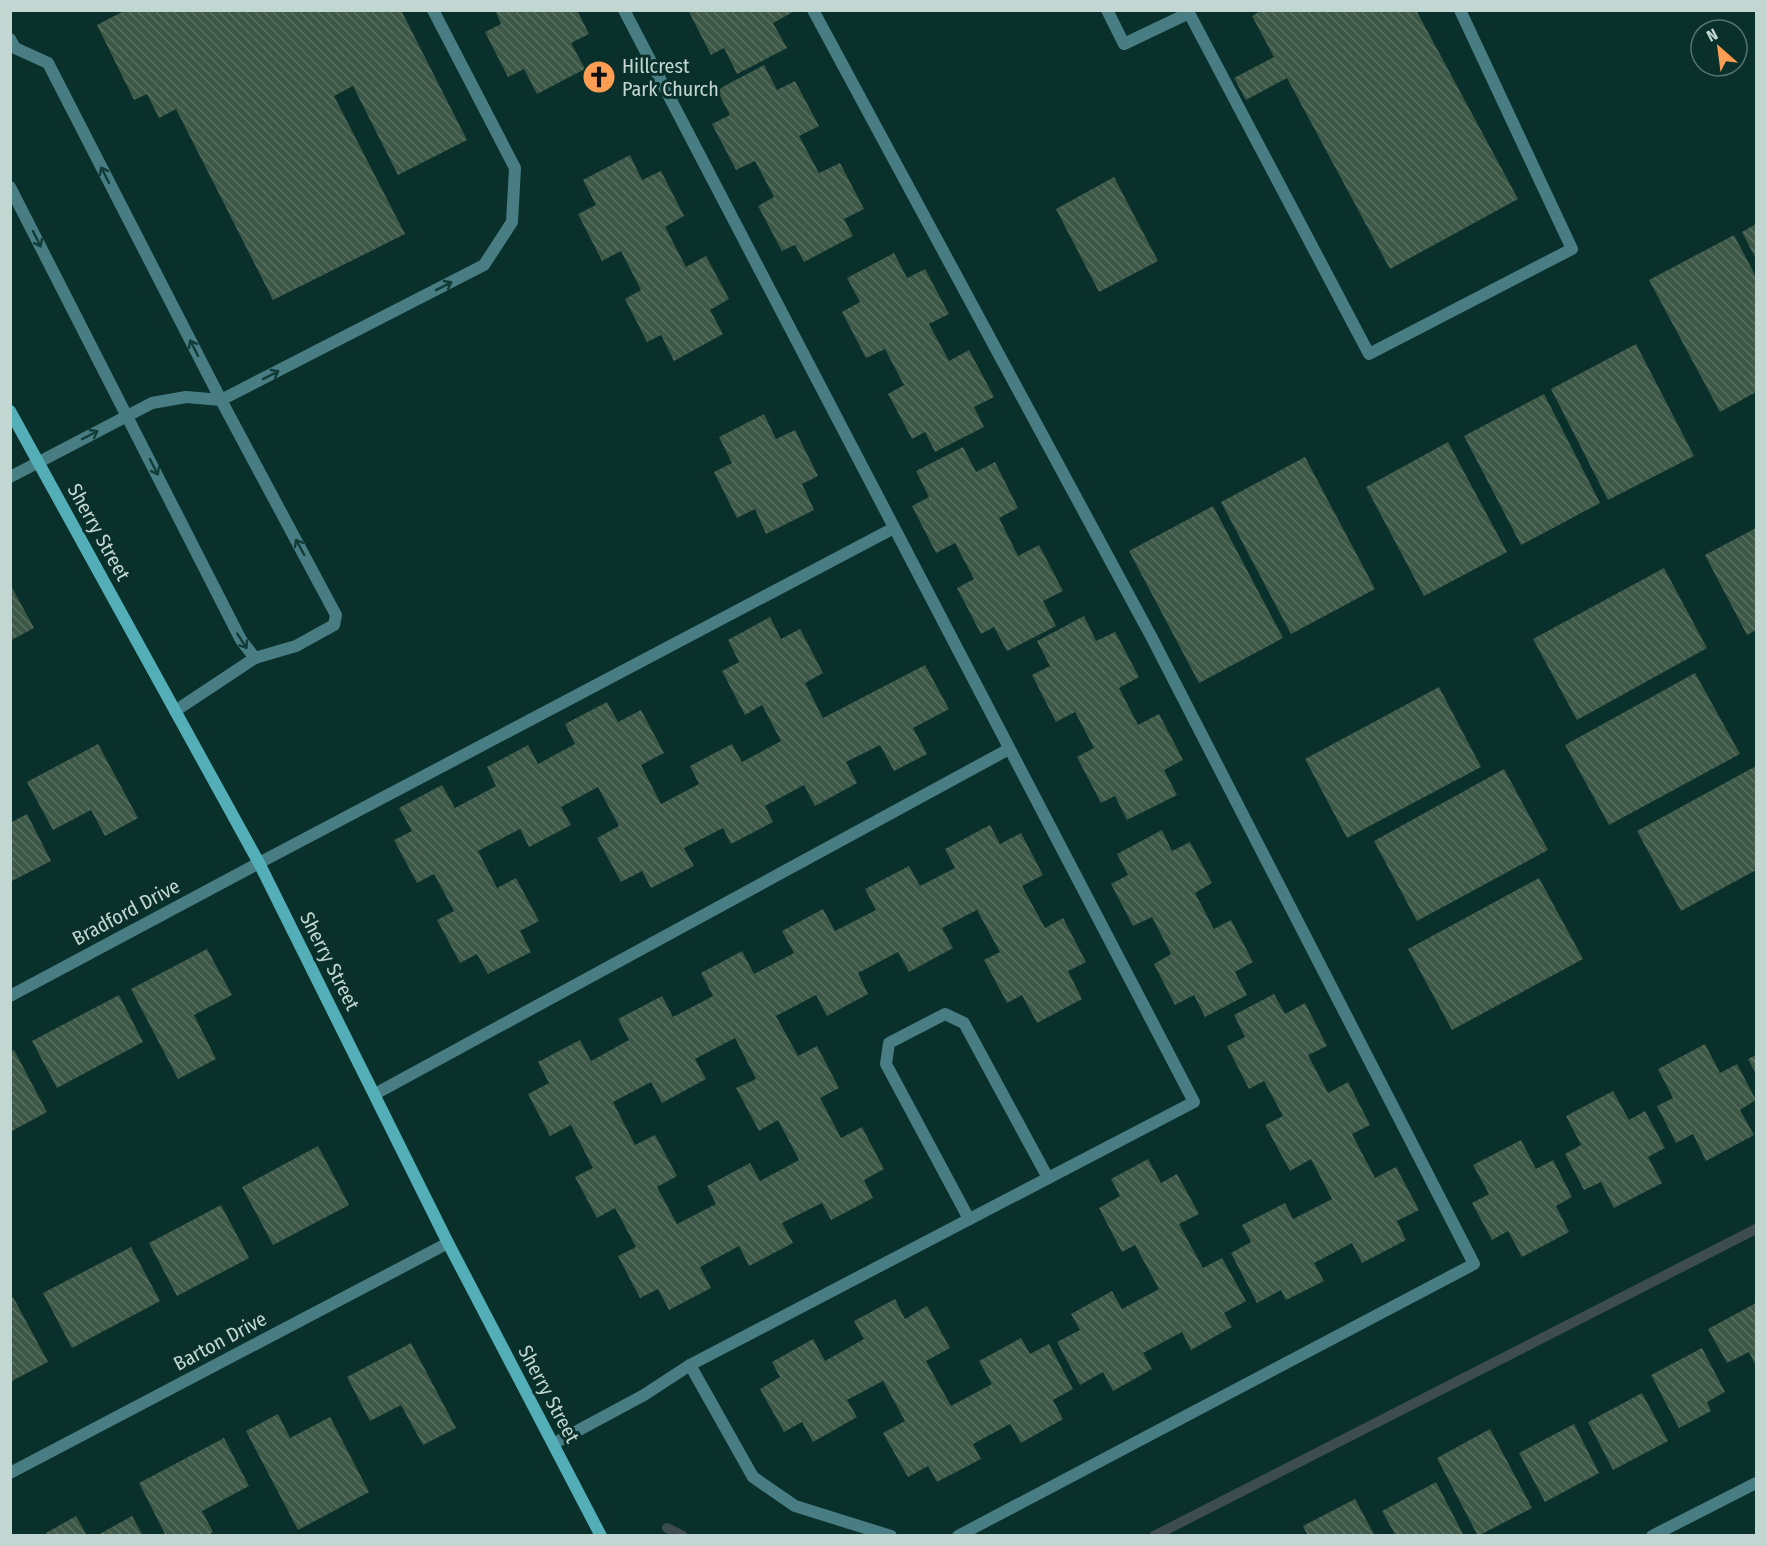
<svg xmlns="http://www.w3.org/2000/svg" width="1767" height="1546" viewBox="0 0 1767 1546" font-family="'Fira Sans Condensed',sans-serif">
<defs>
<pattern id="building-back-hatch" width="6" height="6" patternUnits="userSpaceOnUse" patternTransform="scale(1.5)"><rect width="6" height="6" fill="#3d5846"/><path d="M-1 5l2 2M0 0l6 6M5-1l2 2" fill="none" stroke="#576f60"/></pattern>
</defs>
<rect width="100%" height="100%" fill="#09302a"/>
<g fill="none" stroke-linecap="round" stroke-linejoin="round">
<g stroke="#3d4c4f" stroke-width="10">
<path d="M667,1528L683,1536"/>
<path d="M1154,1536L1756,1229"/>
</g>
</g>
<g fill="url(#building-back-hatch)" fill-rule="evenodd">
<path d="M126,10H401L467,140L398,175L353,86L334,96L405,234L273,300L176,109L159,118L147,94L134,100L97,25Z"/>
<path d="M495,10H577L589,34L571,43L585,69L537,94L524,69L508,77L485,32L501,24Z"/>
<path d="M691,10H792L793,12L773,23L787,48L737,74L724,48L711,55L689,12Z"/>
<path d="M1262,10H1416L1518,199L1390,269L1287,78L1246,100L1234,78L1274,57L1252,16Z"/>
<path d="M764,65L777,90L795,81L819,126L799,136L819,173L840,163L864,209L844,219L853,236L804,262L795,245L782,251L758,206L774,197L755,161L736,170L712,124L730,115L717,90Z"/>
<path d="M630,155L642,180L661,171L684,216L665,227L686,267L706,256L729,299L710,310L723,334L674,361L661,335L647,342L625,299L641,290L621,251L602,261L578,214L596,205L583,180Z"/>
<path d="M1114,177L1158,261L1099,292L1056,209Z"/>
<path d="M1756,224V259L1742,232Z"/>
<path d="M1734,235L1756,277V392L1720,412L1649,280Z"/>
<path d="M894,253L907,278L925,269L949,314L929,324L949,361L969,350L994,397L974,407L984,427L935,452L925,432L912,439L888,394L904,385L885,349L866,358L842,312L860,302L847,278Z"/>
<path d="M1636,344L1694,456L1608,500L1551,389Z"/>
<path d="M1544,394L1600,503L1521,545L1464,436Z"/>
<path d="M764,414L776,439L795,430L818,476L802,484L814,510L766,534L755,509L737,518L714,472L732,463L719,437Z"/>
<path d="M1448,442L1507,552L1424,596L1366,487Z"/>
<path d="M963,447L976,472L995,462L1018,508L999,518L1018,556L1039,545L1063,591L1043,601L1056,626L1007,651L994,627L981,634L957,588L974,579L955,543L936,553L912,506L929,497L916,471Z"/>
<path d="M1305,457L1375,589L1291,634L1221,502Z"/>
<path d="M1213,506L1283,638L1199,683L1129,551Z"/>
<path d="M1756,528V630L1747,635L1705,555Z"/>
<path d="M1664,568L1707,648L1577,720L1533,639Z"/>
<path d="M10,584L34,628L10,641Z"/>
<path d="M1084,616L1096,641L1115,632L1139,677L1119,688L1138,725L1159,714L1183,760L1164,770L1177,795L1127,820L1115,796L1101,803L1077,757L1094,748L1075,712L1056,722L1032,675L1050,666L1037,641Z"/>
<path d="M770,617L781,639L800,629L823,673L805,683L823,718L925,665L949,709L913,728L927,754L894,771L880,745L846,762L857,783L815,806L804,785L765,806L773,822L731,844L723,828L684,848L694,866L651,888L642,871L621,882L597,838L619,826L598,787L561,807L571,825L529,847L520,829L478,851L497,888L516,878L539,921L520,931L531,952L488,974L477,954L460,963L437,920L454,911L434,874L417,883L394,840L412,831L399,808L442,785L455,808L496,786L487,767L528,745L538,764L575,744L565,724L607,702L618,722L641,710L664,753L641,765L661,804L699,784L690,766L732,744L742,762L781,741L762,705L745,715L722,671L739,662L728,640Z"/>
<path d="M1695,673L1740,754L1609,825L1565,745Z"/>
<path d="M1439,687L1481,767L1347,838L1305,759Z"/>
<path d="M98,744L138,818L105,836L91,810L53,830L27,782Z"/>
<path d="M1756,766V870L1681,911L1637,831Z"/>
<path d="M1504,769L1548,850L1417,921L1374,841Z"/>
<path d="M27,814L51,861L10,882V823Z"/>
<path d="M990,825L1000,844L1021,833L1043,875L1022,886L1045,928L1063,918L1086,962L1068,971L1082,999L1037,1023L1022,995L1007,1003L984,960L1000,952L977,910L942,928L953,948L909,972L898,952L858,973L868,994L827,1016L816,995L776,1016L798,1056L817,1046L839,1088L820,1098L841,1138L862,1127L884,1169L864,1180L873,1198L831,1220L822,1203L782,1223L793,1243L749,1266L739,1246L700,1267L711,1288L669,1310L658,1289L640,1298L618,1256L636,1247L615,1208L597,1218L575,1177L593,1168L571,1125L550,1136L528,1094L549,1083L538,1062L580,1040L591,1061L629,1040L618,1019L662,996L673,1017L713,996L701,973L742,951L754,974L794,953L782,931L823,909L835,931L876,910L865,889L909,866L920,886L955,868L945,849ZM735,1038L756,1079L736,1088L759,1131L778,1120L799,1160L760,1181L750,1163L707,1186L716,1204L677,1224L657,1187L677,1176L655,1135L635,1145L613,1102L651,1082L662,1103L706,1079L695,1059Z"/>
<path d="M1162,830L1172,851L1190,842L1212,883L1195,893L1214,929L1231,920L1253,962L1235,972L1247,995L1205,1017L1194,995L1175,1005L1154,964L1171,954L1152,917L1133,926L1111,884L1128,875L1117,854Z"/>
<path d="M1539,878L1583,959L1452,1030L1408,949Z"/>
<path d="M207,949L232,995L194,1015L216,1059L178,1079L131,989Z"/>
<path d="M1274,994L1285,1014L1305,1003L1327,1046L1308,1055L1328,1093L1348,1082L1370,1125L1352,1134L1375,1178L1396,1167L1419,1210L1397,1221L1406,1240L1362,1263L1352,1243L1314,1263L1324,1281L1286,1300L1281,1290L1257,1303L1231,1253L1251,1242L1242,1225L1285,1203L1293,1219L1332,1199L1311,1159L1290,1171L1265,1125L1283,1116L1264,1081L1249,1089L1227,1046L1245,1037L1234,1015Z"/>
<path d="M119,995L143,1042L57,1088L32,1041Z"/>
<path d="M1705,1044L1720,1073L1737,1064L1756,1100L1740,1110L1754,1135L1706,1161L1693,1134L1676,1143L1657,1106L1673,1098L1658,1069Z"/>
<path d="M14,1050L47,1112L10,1132V1053Z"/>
<path d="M1756,1055V1074L1748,1059Z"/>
<path d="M1613,1091L1629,1120L1645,1111L1665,1148L1648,1157L1662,1183L1614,1208L1601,1182L1584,1190L1565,1154L1581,1145L1566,1116Z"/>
<path d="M1521,1140L1536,1169L1553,1160L1572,1197L1556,1206L1569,1232L1522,1257L1508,1231L1492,1240L1472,1203L1489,1194L1473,1165Z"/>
<path d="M318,1146L349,1205L273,1245L242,1187Z"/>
<path d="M1148,1159L1161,1183L1177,1174L1199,1214L1179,1224L1203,1268L1222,1258L1246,1301L1224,1313L1232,1327L1191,1350L1182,1332L1143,1353L1152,1369L1113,1391L1103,1372L1080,1385L1057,1342L1080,1330L1071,1314L1112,1291L1122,1309L1159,1289L1135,1245L1122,1252L1099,1208L1120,1196L1111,1179Z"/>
<path d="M221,1205L249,1258L177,1296L149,1243Z"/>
<path d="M131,1247L160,1301L72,1348L43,1293Z"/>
<path d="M13,1297L48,1362L10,1382V1299Z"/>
<path d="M895,1299L905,1319L927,1306L950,1348L926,1361L951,1406L992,1384L979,1361L1021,1338L1030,1354L1049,1344L1073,1389L1053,1400L1063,1419L1021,1443L1010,1424L973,1444L981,1459L937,1482L928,1466L908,1477L883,1433L905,1421L883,1381L847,1400L857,1417L813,1442L802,1422L784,1432L760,1389L780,1377L772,1362L813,1339L825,1361L864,1339L854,1321Z"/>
<path d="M1756,1303V1366L1749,1352L1727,1363L1708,1329Z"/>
<path d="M411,1343L456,1428L423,1445L401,1405L370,1421L347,1377Z"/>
<path d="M1702,1348L1725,1392L1707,1402L1711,1411L1679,1428L1651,1375Z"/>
<path d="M1642,1393L1668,1441L1613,1470L1588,1422Z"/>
<path d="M278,1414L290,1438L330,1417L369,1492L298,1530L246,1431Z"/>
<path d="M1574,1424L1599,1473L1545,1502L1519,1453Z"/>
<path d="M1490,1429L1532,1508L1478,1536L1437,1458Z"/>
<path d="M224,1438L249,1486L202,1511L213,1532L207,1536H166L139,1483Z"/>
<path d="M1436,1482L1464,1536H1396L1382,1511Z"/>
<path d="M1355,1499L1375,1536H1308L1303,1526Z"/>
<path d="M76,1516L87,1536H47L46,1533Z"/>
<path d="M132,1516L143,1536H96Z"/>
</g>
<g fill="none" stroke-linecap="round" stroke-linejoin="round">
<g stroke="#487e83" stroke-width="12">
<path d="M813,10L1152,638L1474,1264L958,1536"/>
<path d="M1107,10L1124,44L1189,13L1369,354L1572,249L1460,10"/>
<path d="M10,39L15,48L48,63L221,400L336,615L334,625L296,646L255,658L241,640L10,187"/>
<path d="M39,462L152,403L186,397L221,400L484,265L512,222L515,168L433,10"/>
<path d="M175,711L255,658"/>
<path d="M259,863L894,528"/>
<path d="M375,1094L1009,749"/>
<path d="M969,1219L886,1064L889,1043L945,1014L964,1023L1048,1178"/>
<path d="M690,1365L753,1477L795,1506L891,1536"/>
<path d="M553,1444L644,1395L690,1365L1194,1102L624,10"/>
</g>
<g stroke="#487e83" stroke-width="12">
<path d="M10,477L39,462"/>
<path d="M10,996L259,863"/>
<path d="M10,1473L448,1243"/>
<path d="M1652,1536L1756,1483"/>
</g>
<path stroke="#53aeb7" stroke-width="12" d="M10,411L259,863L448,1243L601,1536"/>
</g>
<defs><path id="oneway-shaft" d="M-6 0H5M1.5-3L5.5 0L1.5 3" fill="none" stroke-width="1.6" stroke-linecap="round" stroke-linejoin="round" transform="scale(1.5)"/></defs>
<g stroke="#123c37">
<use href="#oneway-shaft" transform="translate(105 175) rotate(-117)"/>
<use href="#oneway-shaft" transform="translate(37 239) rotate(63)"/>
<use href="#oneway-shaft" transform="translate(444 286) rotate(-27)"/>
<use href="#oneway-shaft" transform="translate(194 348) rotate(-117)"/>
<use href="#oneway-shaft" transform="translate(271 375) rotate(-27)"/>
<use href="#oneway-shaft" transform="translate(90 435) rotate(-28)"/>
<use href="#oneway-shaft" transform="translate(154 467) rotate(63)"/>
<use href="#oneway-shaft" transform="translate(300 547) rotate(-118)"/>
<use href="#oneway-shaft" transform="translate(242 641) rotate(57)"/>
</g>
<defs>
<g id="church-disc" transform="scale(1.725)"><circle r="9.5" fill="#fd9d54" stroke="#09302a"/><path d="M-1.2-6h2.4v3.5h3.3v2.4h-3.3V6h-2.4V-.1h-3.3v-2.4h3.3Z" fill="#111"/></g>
</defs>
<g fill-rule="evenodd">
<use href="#church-disc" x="599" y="77"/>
</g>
<g text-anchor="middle" stroke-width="6" stroke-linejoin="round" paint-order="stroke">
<g font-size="20" fill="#c3d7d2" stroke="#09302a" text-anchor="start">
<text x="622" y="73">Hillcrest<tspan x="622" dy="23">Park Church</tspan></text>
</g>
<g font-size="20" fill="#c3d7d2" stroke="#09302a">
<text transform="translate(99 532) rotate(61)" y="7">Sherry Street</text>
<text transform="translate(126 912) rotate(-28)" y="7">Bradford Drive</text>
<text transform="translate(330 961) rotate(63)" y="7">Sherry Street</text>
<text transform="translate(220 1341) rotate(-28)" y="7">Barton Drive</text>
<text transform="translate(549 1394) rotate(62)" y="7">Sherry Street</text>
</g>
</g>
<rect width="1767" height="1546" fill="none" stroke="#c3d7d2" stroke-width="24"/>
<g transform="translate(1719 48) rotate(332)"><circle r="28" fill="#09302a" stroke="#53736d" stroke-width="1.5"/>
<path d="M0-4.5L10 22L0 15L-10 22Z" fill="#fd9d54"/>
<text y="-9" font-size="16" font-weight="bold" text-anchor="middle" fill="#c3d7d2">N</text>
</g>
</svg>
